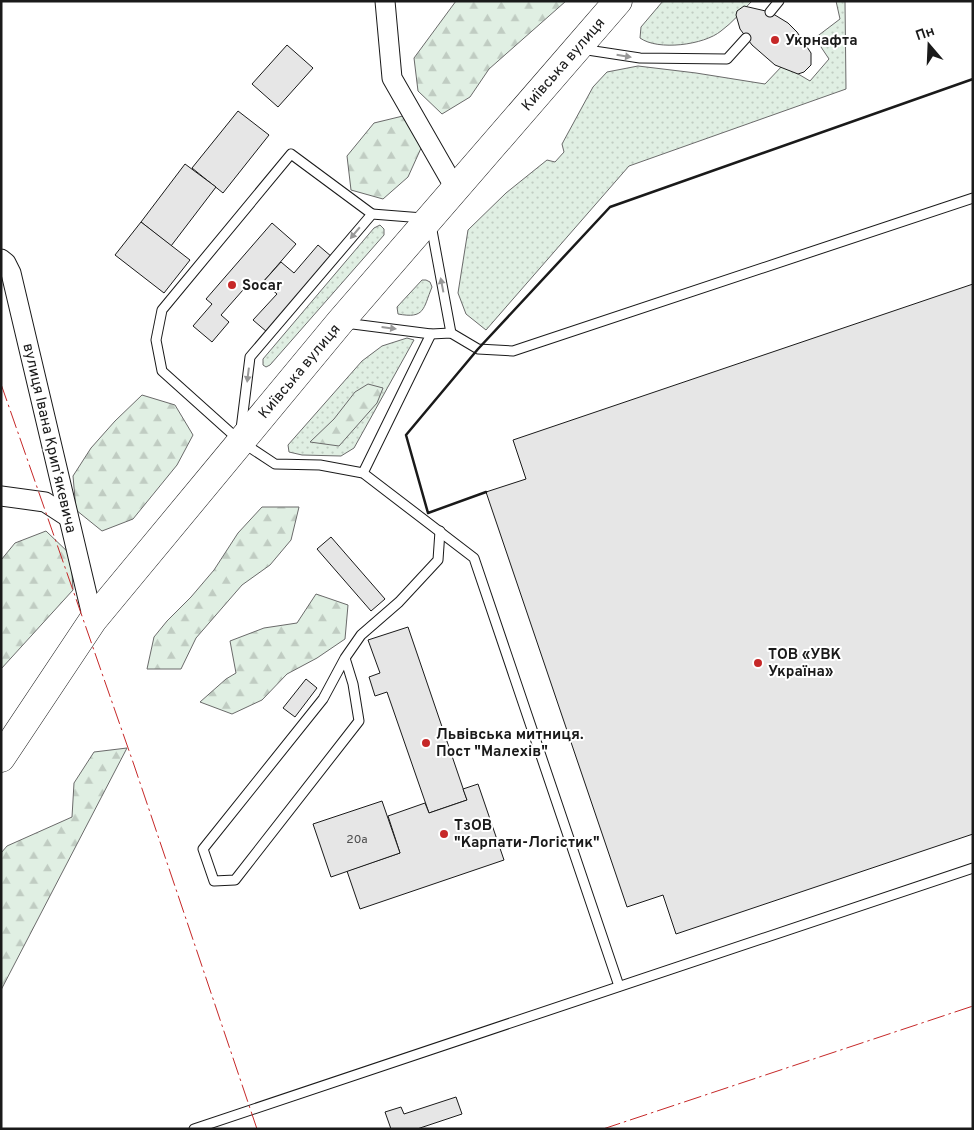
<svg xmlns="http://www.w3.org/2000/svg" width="974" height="1130" viewBox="0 0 974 1130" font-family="Overpass,sans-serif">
<defs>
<pattern id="green-dots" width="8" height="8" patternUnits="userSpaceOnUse" patternTransform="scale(1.25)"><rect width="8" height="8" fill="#e0efe3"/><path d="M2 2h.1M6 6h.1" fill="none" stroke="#c0ccc2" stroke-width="1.8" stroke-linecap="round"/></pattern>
<pattern id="forest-firs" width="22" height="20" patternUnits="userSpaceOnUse" patternTransform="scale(1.25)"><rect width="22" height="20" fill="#e0efe3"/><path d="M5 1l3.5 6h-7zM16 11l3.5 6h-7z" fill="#c0ccc2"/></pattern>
</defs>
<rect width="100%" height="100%" fill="#fff"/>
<g fill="url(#green-dots)" stroke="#6a6a6a">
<path d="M663,1H752C742,11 732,23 721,31C704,45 658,51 640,38L641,27Z"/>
<path d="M836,1H845L846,89L629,166L486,330L466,314L458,293L468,230L506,193L547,160L555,162L564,152L562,144L593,87L607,72L638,66L696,73L765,84L783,65L810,81L829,59L815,38L840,19Z"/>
<path d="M380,225L384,229V235L270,365L266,367L263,365V359L374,228Z"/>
<path d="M422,280H426L430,282L432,287C423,309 425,319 398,314L397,307Z"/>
<path d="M407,338L414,340L354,448L341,456L302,455L289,452L288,445L362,361L382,346Z"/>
</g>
<g fill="url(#forest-firs)" stroke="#6a6a6a">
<path d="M456,1H566L489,69L470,97L442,114L418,91L414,58Z"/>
<path d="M407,115L422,146L408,177L383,199L351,190L347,156L374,123Z"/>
<path d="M368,384L383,388L377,403L339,446L310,442L334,419L355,392Z"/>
<path d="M142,395L175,405L193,435L177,465L133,519L102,531L76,510L73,476L91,448L115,421Z"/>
<path d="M262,507H299L291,540L270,565L242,585L196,638L181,669H147L154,637L167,621L191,597L214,570L238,533Z"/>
<path d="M46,531L71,555L73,590L1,669V560L15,543Z"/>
<path d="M316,594L348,605L345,639L317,658L287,674L262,700L232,714L200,702L226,679L236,673L230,641L264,628L297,623Z"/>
<path d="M127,748L1,990V853L7,846L72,817L74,783L94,752Z"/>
</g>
<g fill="#e6e6e6" stroke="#1a1a1a">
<path d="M744,6L770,12L788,23L797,32L811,53V65L804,72L798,74L775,65L752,45L740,29L736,15L737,11Z"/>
<path d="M287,45L313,68L278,107L252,84Z"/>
<path d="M238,111L269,135L223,193L192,168Z"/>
<path d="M185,164L216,187L171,246L141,222Z"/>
<path d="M141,222L190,260L164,293L115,255Z"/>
<path d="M272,223L296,244L257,289L250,282L221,315L229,322L212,342L193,326L212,304L206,299Z"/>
<path d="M318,245L332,257L267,332L253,320L277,294L263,282L281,262L294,273Z"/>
<path d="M973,284V834L676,934L663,895L627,907L486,492L526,479L513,440Z"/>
<path d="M331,537L385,599L371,611L317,549Z"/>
<path d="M408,627L467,800L429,813L387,692L375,696L369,677L380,673L368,640Z"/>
<path d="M306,679L317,688L295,717L283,708Z"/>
<path d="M478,784L504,860L360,909L347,871L400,853L388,816L425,803L429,813L467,800L463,789Z"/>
<path d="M382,801L400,853L331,877L313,824Z"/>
<path d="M456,1097L462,1114L417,1129H391L385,1112L401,1107L404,1114Z"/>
</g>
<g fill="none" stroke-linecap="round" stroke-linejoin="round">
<g stroke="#1a1a1a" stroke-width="11">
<g id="lane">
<path d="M770,12L779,1"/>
<path d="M581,49L640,58L727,59L746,38"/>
<path d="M372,214L291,154L162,310L156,340L162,371L240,441L275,464L320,465L363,473L474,558L619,986"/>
<path d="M431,225L451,333"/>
<path d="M345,323L431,334L451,333L478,349L513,351L973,198"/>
<path d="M241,429L250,357L372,214L423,218"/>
<path d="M363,473L431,334"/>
<path d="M345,658L353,684L359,721L235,880L214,881L203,849L323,699L345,658L361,635L399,602L438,560L440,531"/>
<path d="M194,1129L973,868"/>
</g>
</g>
<g stroke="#1a1a1a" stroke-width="21">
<g id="street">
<path d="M385,1L392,78L455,188"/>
<path d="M1,259L6,263L11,273L93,620"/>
<path d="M1,496L45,502L68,517"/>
</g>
</g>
<g stroke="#1a1a1a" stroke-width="29">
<path id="highway" d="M1,758L93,620L340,322L618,1"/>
</g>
<use href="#lane" stroke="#fff" stroke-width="9"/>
<use href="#street" stroke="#fff" stroke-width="19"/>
<use href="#highway" stroke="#fff" stroke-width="28"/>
<path stroke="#1a1a1a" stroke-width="2.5" d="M486,492L428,513L406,435L478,349L610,207L973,79"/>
<g stroke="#c62828" stroke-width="1" stroke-dasharray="18 4 2.5 4" stroke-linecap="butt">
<path d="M1,384L134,765L257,1129"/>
<path d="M603,1129L973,1006"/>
</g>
</g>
<defs><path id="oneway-solid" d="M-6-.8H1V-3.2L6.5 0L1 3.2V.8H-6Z" transform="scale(1.25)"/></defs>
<g fill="#989898">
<use href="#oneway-solid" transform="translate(624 56) rotate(9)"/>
<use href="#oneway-solid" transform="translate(355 233) rotate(130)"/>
<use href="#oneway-solid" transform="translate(442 285) rotate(-101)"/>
<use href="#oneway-solid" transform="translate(389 328) rotate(7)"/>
<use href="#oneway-solid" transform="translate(248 375) rotate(97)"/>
</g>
<g fill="#c62828" stroke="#fff" stroke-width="2">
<circle cx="775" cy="40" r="5"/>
<circle cx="232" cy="285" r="5"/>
<circle cx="758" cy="663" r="5"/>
<circle cx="426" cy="743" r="5"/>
<circle cx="444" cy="834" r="5"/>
</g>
<g text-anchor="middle" stroke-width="4" stroke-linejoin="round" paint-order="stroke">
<g font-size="12" fill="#4d4d4d">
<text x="357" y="843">20а</text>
</g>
<g font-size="15" font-weight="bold" fill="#1a1a1a" stroke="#fff" text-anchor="start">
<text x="785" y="45">Укрнафта</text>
<text x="242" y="290">Socar</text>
<text x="768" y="659">ТОВ «УВК<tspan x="768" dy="17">Україна»</tspan></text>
<text x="436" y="739">Львівська митниця.<tspan x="436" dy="17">Пост "Малехів"</tspan></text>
<text x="454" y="830">ТзОВ<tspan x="454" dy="17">"Карпати-Логістик"</tspan></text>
</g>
<g font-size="15" fill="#1a1a1a" stroke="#fff">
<text transform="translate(563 64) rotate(-49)" y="5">Київська вулиця</text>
<text transform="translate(299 371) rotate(-50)" y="5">Київська вулиця</text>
<text transform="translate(50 438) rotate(77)" y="5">вулиця Івана Крипʼякевича</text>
</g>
</g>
<rect width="974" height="1130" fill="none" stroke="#1a1a1a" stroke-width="5"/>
<g transform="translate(929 45) rotate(341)" stroke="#ffffff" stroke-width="4" paint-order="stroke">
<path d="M0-4L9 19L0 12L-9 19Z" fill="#1a1a1a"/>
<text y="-8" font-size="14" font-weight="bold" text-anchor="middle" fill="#1a1a1a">Пн</text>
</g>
</svg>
